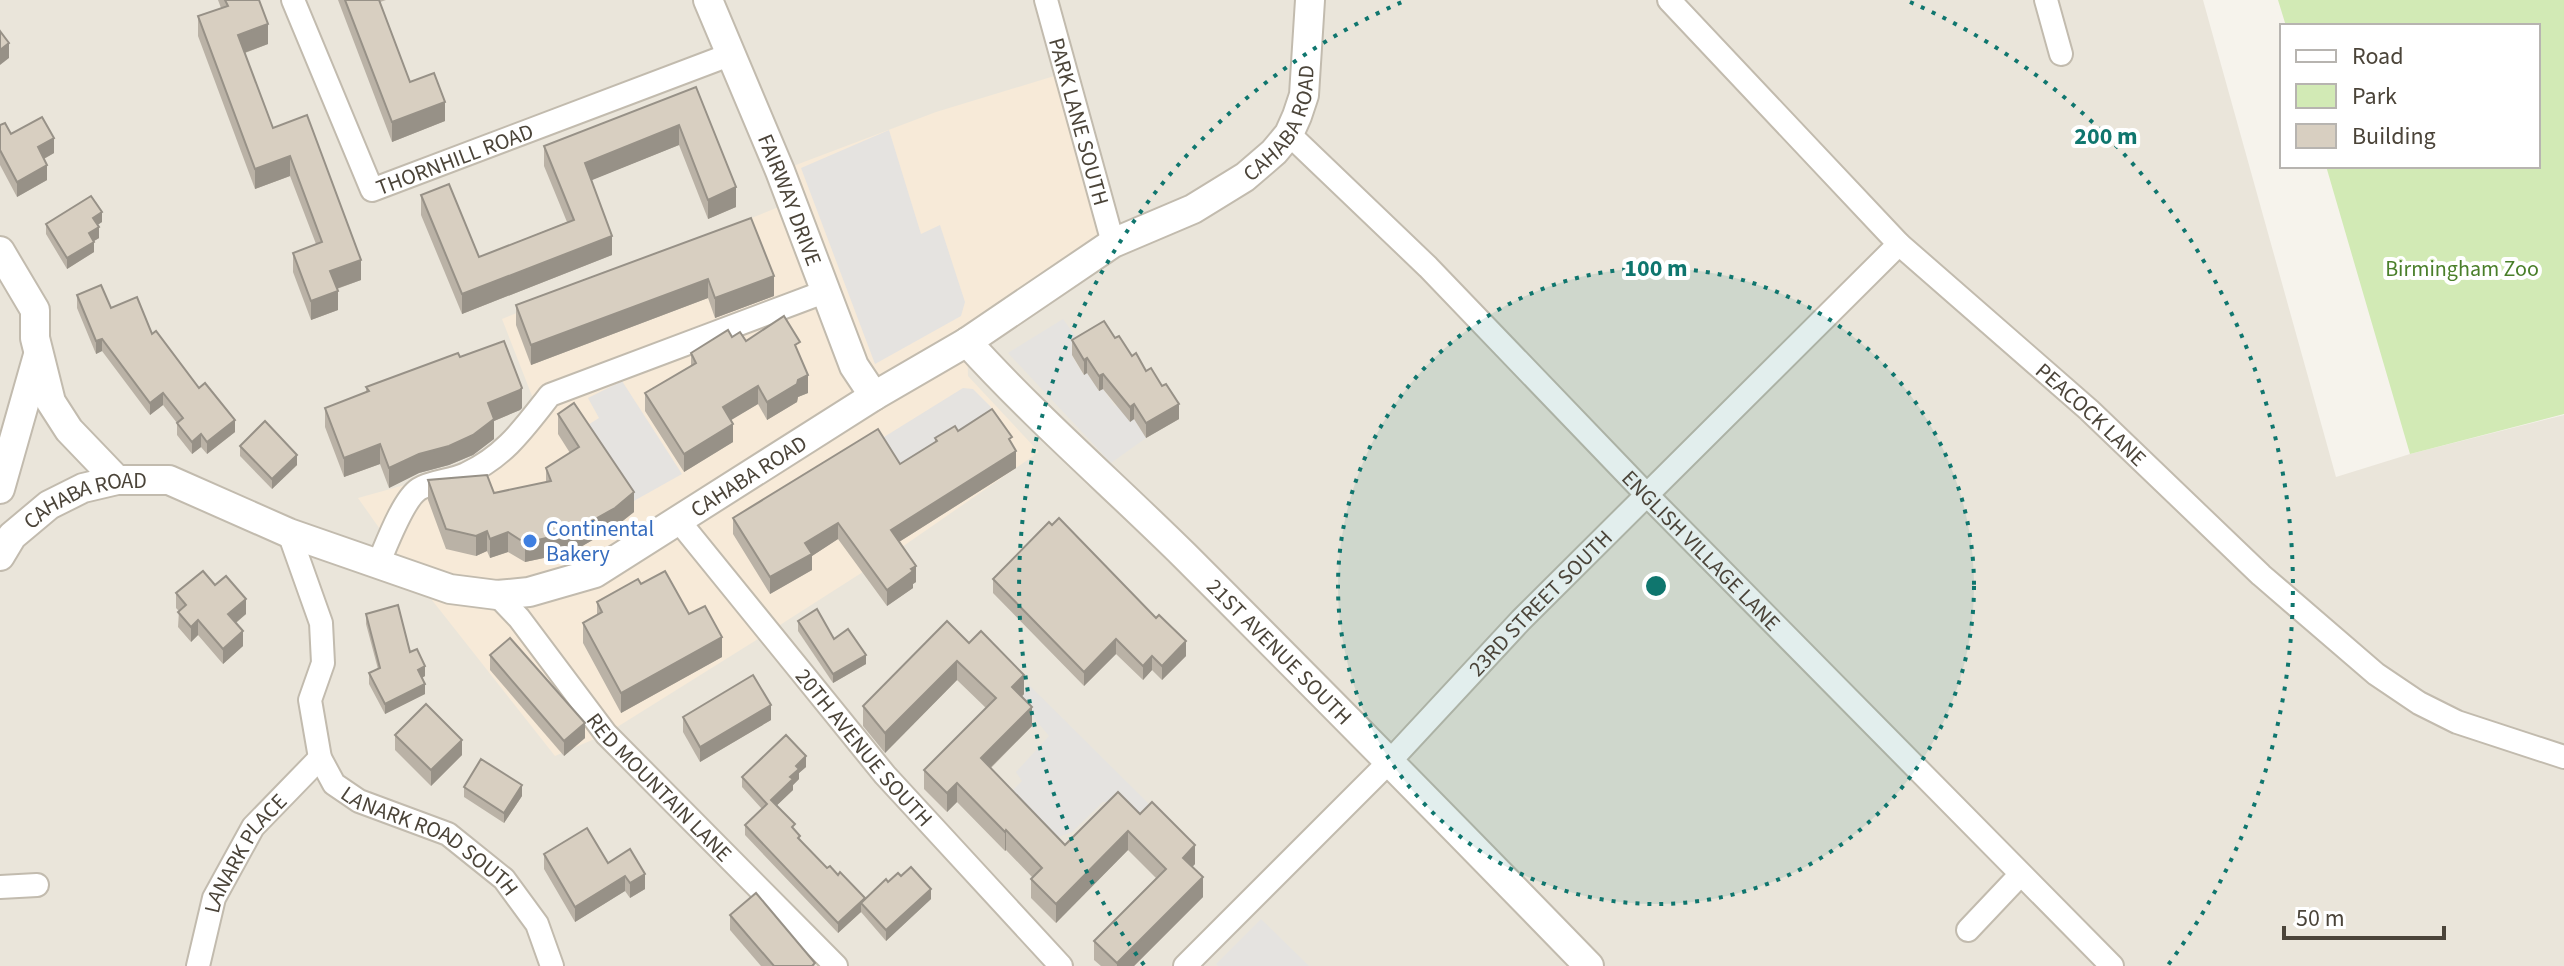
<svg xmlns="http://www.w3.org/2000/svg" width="2564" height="966" viewBox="0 0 2564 966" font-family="'Source Sans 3',sans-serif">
<rect width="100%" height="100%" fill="#f6f3ec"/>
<path fill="#eae5da" d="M0,0H2203L2336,477L2410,454L2564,415V966H0Z"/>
<path fill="#f7ead8" d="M1064,73L1113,243L967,343L968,376L1039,452L902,547L769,632L606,734L555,756L413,576L358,498L444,474L495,452L534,401L502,319L791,202L780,171L936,112Z"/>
<path fill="#d2eab5" d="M2278,0H2564V414L2410,454L2326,166H2538V26H2286Z"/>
<g fill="#e5e3e0">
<path d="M889,130L921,234L940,225L965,302L961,316L875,364L801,168Z"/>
<path d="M1063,319L1084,348L1072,356L1083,374L1087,373L1099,391L1103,389L1115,406L1117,405L1134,419L1146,438L1111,463L1008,353Z"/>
<path d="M622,381L682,474L632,502L583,428L599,418L588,398Z"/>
<path d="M963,388L973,389L990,406L998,420L900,481L876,442Z"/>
<path d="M1028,684L1157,812L1140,827L1115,802H1103L1072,832L1053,839L1010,793L1022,781L1016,772L1049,736L1021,702Z"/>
<path d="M1261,919L1309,966H1218L1216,964Z"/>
</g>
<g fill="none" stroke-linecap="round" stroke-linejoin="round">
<g stroke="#c2bbae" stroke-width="26">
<g id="minor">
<path id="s1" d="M293,0L372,190L729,55"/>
<path id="s2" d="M1046,0L1113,243"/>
<path id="s3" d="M1669,0L1899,244L2089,410L2261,575L2376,674L2419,703L2457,722L2564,757"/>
<path d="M2046,0L2061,54"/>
<path id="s4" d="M1289,134L1428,267L1647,495L2112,966"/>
<path id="s5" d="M678,520L885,775L1061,966"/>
<path id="s6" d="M289,533L321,623L323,663L310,700L320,758L334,784L359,801L448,834L504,879L537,924L552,966"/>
<path d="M378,564C386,546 403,499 419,489C432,481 452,481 466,474C505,456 524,428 550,395L824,292"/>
<path id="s7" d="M497,595L519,618L606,734L836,966"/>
<path d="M0,887L37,885"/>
<path d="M1968,930L2020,875"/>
<path id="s8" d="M198,966L214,898L253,827L320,758"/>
<path id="s9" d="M1185,966L1391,760L1521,620L1899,244"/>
</g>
</g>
<g stroke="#c2bbae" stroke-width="32">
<g id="tertiary">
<path id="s10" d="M708,0L780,171L854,366L874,396"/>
<path d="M0,251L35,310V338L51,402L69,430L117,480"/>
<path id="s11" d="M967,342C1035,417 1112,484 1184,555C1320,691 1455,828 1589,966"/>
<path d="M0,489L38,355"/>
<path id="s12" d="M0,556L12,536L49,505L83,488L117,480H169L289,533L450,589L497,595L529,592L595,573L874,396L967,342L1113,243L1193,209L1245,177L1274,152L1289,134L1297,116L1304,95L1310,0"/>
</g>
</g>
<use href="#minor" stroke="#fff" stroke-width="22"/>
<use href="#tertiary" stroke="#fff" stroke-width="28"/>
</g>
<g fill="#bab2a6">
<path d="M218,0H259L268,44L245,53L273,128L361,280L337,289L338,310L311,320L293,272V253L316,244L290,176L255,189L198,36V16L221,8Z"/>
<path d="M338,0H386L380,2L410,82L445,121L392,142Z"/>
<path d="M696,87L736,207L708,219L679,145L591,180L612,255L462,314L421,215V195L479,257L567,222L544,166V146Z"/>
<path d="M0,125L11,134L54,153L44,159L47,180L17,197L0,165Z"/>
<path d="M751,218L774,296L715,318L708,298L531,365L516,325V305Z"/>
<path d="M102,222L97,225L99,238L94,241V252L67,269L46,234V224Z"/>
<path d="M77,295L111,308L152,334L199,388L235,432L207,454L201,447L192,454L177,435V423L163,405L150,415L102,351L96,354L77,308Z"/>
<path d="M732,337L800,355L808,393L798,397L797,402L767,420L758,404L730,420L733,442L684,472L645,411V393L691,367V353Z"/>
<path d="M1115,338L1146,371L1179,419L1146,438L1134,419L1130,422L1103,389L1099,391L1087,373L1084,375L1072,355V340Z"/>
<path d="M460,357L522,408L520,410L494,421V439L473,455L449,465L419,473L389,488L380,464L344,477L325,427V408L366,392V387Z"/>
<path d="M558,414L634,512L615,527L572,552L525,562L508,552L490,558L487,551L476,556L446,549L428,500V480L494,493L546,482V468L570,453L558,434Z"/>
<path d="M958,431L1012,445L1016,468L899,542L916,582L913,584V588L887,606L838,539L812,556V570L770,594L733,534V518L900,464L935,442V438Z"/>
<path d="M240,446L297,465L272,489L240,456Z"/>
<path d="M993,579L1186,656L1162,680L1152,670L1143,680L1116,654L1084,686L993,593Z"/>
<path d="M641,584L722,657L621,713L583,643V623L597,616V602Z"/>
<path d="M215,585L246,614L236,623L243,646L223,664L198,635L191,642L178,627L179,611L176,608V593Z"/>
<path d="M366,614L410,652L425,676L422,678L425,694L385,714L369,684V673L378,669L366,624Z"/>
<path d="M798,621L834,639L866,664L833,683L798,631Z"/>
<path d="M969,643L1024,694L1022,697L1032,726L991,768L1065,845L1140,814L1195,864L1192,867L1203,897L1134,966H1101L1094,960V941L1156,878L1128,850L1056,923L1031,898V879L1033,878L1006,850L1005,851L957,802L947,812L924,789V770L986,708L957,680L885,753L863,726V706Z"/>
<path d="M490,655L585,738L564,756L490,670Z"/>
<path d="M683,717L771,720L700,762L683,732Z"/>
<path d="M395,735L462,755L431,786L395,750Z"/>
<path d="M806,767L799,773V779L793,785V790L777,805L795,830L800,840L827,868L838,875L865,899L888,882L931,899L886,941L861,912L838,933L745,835V825L762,809L742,787V777Z"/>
<path d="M464,787L522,796L504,823L464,797Z"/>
<path d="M544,854L608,863L645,889L630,898L625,891L575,922L544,869Z"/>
<path d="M730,915L815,966H761L730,930Z"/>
</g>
<g fill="#979187">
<path d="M268,24V44L238,55V35Z"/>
<path d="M9,43V58L0,65V50Z"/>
<path d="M445,102V121L392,142V122Z"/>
<path d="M679,125V145L585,183V163Z"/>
<path d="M54,138V153L38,162V147Z"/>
<path d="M290,156V176L255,189V169Z"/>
<path d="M47,165V180L17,197V182Z"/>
<path d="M736,187V207L708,219V200Z"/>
<path d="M102,212V222L93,228V218Z"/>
<path d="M99,227V238L89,244V233Z"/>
<path d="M612,236V255L462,314V294Z"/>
<path d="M94,242V252L67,269V258Z"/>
<path d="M361,260V280L330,291V271Z"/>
<path d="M774,276V296L715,318V298Z"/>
<path d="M708,279V298L531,365V345Z"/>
<path d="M338,291V310L311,320V301Z"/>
<path d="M102,339V351L96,354V341Z"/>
<path d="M1087,358V373L1084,375V360Z"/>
<path d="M1103,374V389L1099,391V376Z"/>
<path d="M808,375V393L798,397L797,402L767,420V402L798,380Z"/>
<path d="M758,386V404L723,425V407Z"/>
<path d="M522,388V408L520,410L494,421V439L473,455L449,465L419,473L389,488V468L488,403Z"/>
<path d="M163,393V405L150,415V403Z"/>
<path d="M1134,404V419L1130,422V407Z"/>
<path d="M1179,404V419L1146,438V423Z"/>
<path d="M235,420V432L207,454V442Z"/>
<path d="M733,424V442L684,472V454Z"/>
<path d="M201,434V447L192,454V442Z"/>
<path d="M380,444V464L344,477V458Z"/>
<path d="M1016,451V468L891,547V530Z"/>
<path d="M297,455V465L272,489V479Z"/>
<path d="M634,492V512L615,527L572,552L525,562V543Z"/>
<path d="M838,523V539L812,556V570L770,594V577L805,543Z"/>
<path d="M487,531V551L476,556V536Z"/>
<path d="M508,532V552L490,558V539Z"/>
<path d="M916,566V582L913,584V588L887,606V590Z"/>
<path d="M246,599V614L228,629V614Z"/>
<path d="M198,620V635L191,642V627Z"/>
<path d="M243,631V646L223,664V649Z"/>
<path d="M722,637V657L621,713V693Z"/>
<path d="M1116,639V654L1084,686V672Z"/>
<path d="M1186,641V656L1162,680V666Z"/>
<path d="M866,655V664L833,683V674Z"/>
<path d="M1152,656V670L1143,680V666Z"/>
<path d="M957,661V680L885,753V733Z"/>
<path d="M425,666V676L418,680V670Z"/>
<path d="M1024,675V694L1012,706V687Z"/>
<path d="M425,684V694L385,714V704Z"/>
<path d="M771,705V720L700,762V747Z"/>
<path d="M1032,707V726L981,777V758Z"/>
<path d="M585,723V738L564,756V741Z"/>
<path d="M462,740V755L431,786V770Z"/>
<path d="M806,756V767L799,773V779L793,785V790L771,811V800L790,777L796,766Z"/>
<path d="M957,783V802L947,812V793Z"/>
<path d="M522,785V796L504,823V813Z"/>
<path d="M1006,830V850L1005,851V832Z"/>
<path d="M1128,831V850L1056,923V904Z"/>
<path d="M1195,845V864L1183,877V858Z"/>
<path d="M645,874V889L630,898V883Z"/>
<path d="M625,876V891L575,922V907Z"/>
<path d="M1203,877V897L1134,966H1117V963Z"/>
<path d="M931,889V899L886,941V930Z"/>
<path d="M865,898L861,903V912L838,933V923Z"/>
</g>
<g fill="#d8cfc1" stroke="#979187" stroke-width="2">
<path d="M225,0H259L268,24L238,35L273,128L307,115L361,260L330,271L338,291L311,301L293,253L322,242L290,156L255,169L198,16L228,6Z"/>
<path d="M345,0H379L410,82L434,73L445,102L392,122Z"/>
<path d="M0,31L9,43L0,50Z"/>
<path d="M696,87L736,187L708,200L679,125L585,163L612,236L462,294L421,195L449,184L479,257L574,220L544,146Z"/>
<path d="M42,117L54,138L38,147L47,165L17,182L0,150V125L5,123L11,134Z"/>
<path d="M91,196L102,212L93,218L99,227L89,233L94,242L67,258L46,224Z"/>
<path d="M751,218L774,276L715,298L708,279L531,345L516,305Z"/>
<path d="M101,285L111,308L137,297L152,334L156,331L199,388L205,383L235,420L207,442L201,434L192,442L177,423L183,418L163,393L150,403L102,339L96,341L77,295Z"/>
<path d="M784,316L800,342L795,345L808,375L798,380L797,384L767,402L758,386L723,407L733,424L684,454L645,393L696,363L691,353L728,330L732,337L740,332L746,341Z"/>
<path d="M1104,321L1115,338L1119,336L1132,356L1136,353L1146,371L1151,368L1162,386L1166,384L1179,404L1146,423L1134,404L1130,407L1103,374L1099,376L1087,358L1084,360L1072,340Z"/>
<path d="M504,341L522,388L520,390L488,403L494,419L473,435L449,446L419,454L389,468L380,444L344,458L325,408L369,391L366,387L458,353L460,357Z"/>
<path d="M574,403L634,492L615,508L572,532L525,543L508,532L490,539L487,531L476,536L446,529L428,480L487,475L494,493L551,481L546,468L579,447L558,414Z"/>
<path d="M992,409L1012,437L1009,439L1016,451L891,530L916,566L911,569L913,571L887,590L838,523L805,543L812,554L770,577L733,518L878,429L900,464L937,441L935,438L955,426L958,431Z"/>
<path d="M265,421L297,455L272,479L240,446Z"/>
<path d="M1059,518L1156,618L1159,615L1186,641L1162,666L1152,656L1143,666L1116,639L1084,672L993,579L1049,522L1052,525Z"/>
<path d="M203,571L215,585L226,576L246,599L228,614L243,631L223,649L198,620L191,627L178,612L186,605L176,593Z"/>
<path d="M665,571L689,614L705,606L722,637L621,693L583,623L602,612L597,602L638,579L641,584Z"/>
<path d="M398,605L410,652L417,649L425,666L418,670L425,684L385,704L369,673L380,668L366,614Z"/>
<path d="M817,609L834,639L848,629L866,655L833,674L798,621Z"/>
<path d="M947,621L969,643L981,631L1024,675L1012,687L1032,707L981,758L1065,845L1118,792L1140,814L1152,802L1195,845L1183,858L1203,877L1117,963L1094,941L1166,869L1128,831L1056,904L1031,879L1042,868L1006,830L1005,832L957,783L947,793L924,770L996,698L957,661L885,733L863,706Z"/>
<path d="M510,638L585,723L564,741L490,655Z"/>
<path d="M753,675L771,705L700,747L683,717Z"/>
<path d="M426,704L462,740L431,770L395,735Z"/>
<path d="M786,735L806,756L796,766L799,769L790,777L793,779L771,800L795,824L792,827L800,836L798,838L827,868L830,866L838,875L840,872L865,898L838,923L745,825L767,804L742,777Z"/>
<path d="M481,759L522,785L504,813L464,787Z"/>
<path d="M587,828L608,863L630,849L645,874L630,883L625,876L575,907L544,854Z"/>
<path d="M911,867L931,889L886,930L861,903L886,879L888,882L898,873L901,876Z"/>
<path d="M756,893L815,963L812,966H774L730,915Z"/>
</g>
<circle cx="1656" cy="586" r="318" fill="#0f766e" fill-opacity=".12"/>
<g fill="none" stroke="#0f766e" stroke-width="4" stroke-dasharray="4 8">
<circle cx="1656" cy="586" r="318"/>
<path d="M1144 965A637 637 0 0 1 1402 2M1910 2A637 637 0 0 1 2168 965"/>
</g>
<circle fill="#3f7fe0" stroke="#fff" stroke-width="3" cx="530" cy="541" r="8"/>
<g text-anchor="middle" stroke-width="8" stroke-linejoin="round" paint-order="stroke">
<g font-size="22" fill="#4b4439" stroke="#fff">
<text dy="8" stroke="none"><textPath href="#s12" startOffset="1476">CAHABA ROAD</textPath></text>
<text dy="8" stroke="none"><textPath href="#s2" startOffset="126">PARK LANE SOUTH</textPath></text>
<text dy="8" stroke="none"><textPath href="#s1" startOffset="294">THORNHILL ROAD</textPath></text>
<text dy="8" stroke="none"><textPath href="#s10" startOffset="216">FAIRWAY DRIVE</textPath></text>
<text dy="8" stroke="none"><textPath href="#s3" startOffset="592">PEACOCK LANE</textPath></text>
<text dy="8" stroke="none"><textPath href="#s12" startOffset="828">CAHABA ROAD</textPath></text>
<text dy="8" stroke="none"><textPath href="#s12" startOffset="108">CAHABA ROAD</textPath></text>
<text dy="8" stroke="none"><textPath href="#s4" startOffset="586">ENGLISH VILLAGE LANE</textPath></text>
<text dy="8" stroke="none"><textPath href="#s9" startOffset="508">23RD STREET SOUTH</textPath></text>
<text dy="8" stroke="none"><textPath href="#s11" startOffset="440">21ST AVENUE SOUTH</textPath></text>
<text dy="8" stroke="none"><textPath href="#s5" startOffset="294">20TH AVENUE SOUTH</textPath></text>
<text dy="8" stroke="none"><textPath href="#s7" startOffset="252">RED MOUNTAIN LANE</textPath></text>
<text dy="8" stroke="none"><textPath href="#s6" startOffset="376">LANARK ROAD SOUTH</textPath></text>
<text dy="8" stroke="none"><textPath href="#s8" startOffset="124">LANARK PLACE</textPath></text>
</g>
<g font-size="22" fill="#4a7f2a" stroke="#fff">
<text x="2462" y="276">Birmingham Zoo</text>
</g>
<g font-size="22" fill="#366cbe" stroke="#fff" text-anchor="start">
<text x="546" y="536">Continental<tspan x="546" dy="25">Bakery</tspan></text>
</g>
</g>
<circle cx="1656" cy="586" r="12" fill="#0f766e" stroke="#fff" stroke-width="4"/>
<g font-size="24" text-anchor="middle" font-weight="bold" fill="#0f766e" stroke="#fff" stroke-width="8" stroke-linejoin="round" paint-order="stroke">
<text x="2106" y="144">200 m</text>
<text x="1656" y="276">100 m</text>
</g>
<rect x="2280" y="24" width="260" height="144" fill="#ffffff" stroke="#b7b4b0" stroke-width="2"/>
<rect x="2296" y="50" width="40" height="12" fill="#ffffff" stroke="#b7b4b0" stroke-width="2"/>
<text x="2352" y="64" font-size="24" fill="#4b4439">Road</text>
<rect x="2296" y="84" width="40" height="24" fill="#d2eab5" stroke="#b7b4b0" stroke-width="2"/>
<text x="2352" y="104" font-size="24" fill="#4b4439">Park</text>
<rect x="2296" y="124" width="40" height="24" fill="#d8cfc1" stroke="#b7b4b0" stroke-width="2"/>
<text x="2352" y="144" font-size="24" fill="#4b4439">Building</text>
<path d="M2284 926v12h160v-12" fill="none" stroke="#4b4439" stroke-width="4"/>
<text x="2296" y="926" font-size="24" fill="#4b4439" stroke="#ffffff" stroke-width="6" paint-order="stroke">50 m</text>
</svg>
